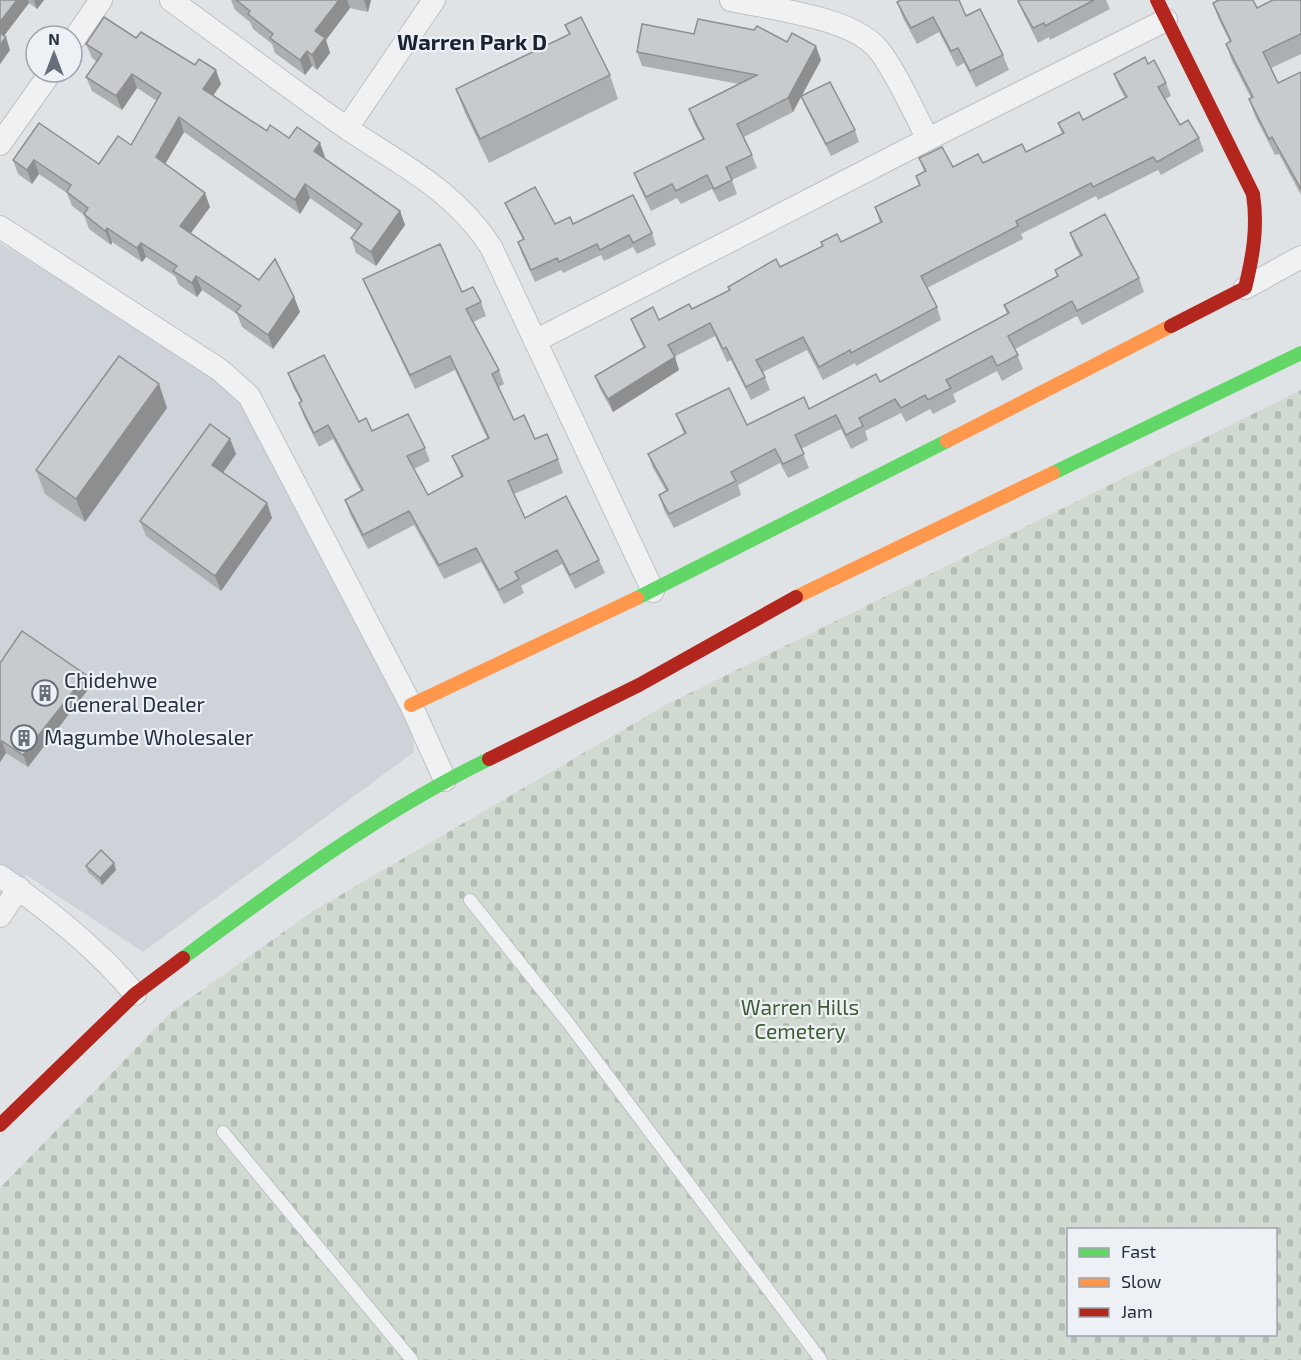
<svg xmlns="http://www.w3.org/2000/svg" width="1301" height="1360" viewBox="0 0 1301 1360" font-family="'Exo 2',sans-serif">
<defs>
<pattern id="cemetery-stones" width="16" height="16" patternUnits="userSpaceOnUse" patternTransform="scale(1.5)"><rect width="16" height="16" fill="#d1dad0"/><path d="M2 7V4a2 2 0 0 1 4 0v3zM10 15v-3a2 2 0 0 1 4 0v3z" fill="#b3bcb4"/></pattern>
</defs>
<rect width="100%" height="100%" fill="#e0e3e6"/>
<path fill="#ced3d9" d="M0,243L242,392L410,699L414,752L143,952L26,875L3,903L0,898Z"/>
<path fill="url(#cemetery-stones)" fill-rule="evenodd" d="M1301,390V1360H0V1188L171,1012L313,911L664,706ZM1068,1230H1276V1334H1068Z"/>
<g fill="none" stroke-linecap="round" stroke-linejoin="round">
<g stroke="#bec1c4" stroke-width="14">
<g id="lane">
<path d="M470,900L569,1024L821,1360"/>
<path d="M223,1132L412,1360"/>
</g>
</g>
<g stroke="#bec1c4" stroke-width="24">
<g id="street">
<path d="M171,0C230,43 288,87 348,129C403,166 454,190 491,247L653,591"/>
<path d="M731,0C772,9 850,17 877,48C894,67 915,115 928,139L1166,20"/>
<path d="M72,42L101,0"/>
<path d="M347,128L434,0"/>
<path d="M0,144L51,72"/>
<path d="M0,227L220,370L249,396L411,705L445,780"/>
<path d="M1245,288L1301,257"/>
<path d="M535,341L928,139"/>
<path d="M0,876C49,910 97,948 135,994"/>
<path d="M0,916L19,888"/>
</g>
</g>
<use href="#lane" stroke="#f0f1f2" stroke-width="12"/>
<use href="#street" stroke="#f0f1f2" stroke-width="22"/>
<g stroke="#63d668" stroke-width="14">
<path d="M1053,473L1301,353"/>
<path d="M637,598L947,441"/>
<path d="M183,958C280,886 380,812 489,759"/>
</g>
<g stroke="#ff974d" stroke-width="14">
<path d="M947,441L1171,326"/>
<path d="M796,597L1053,473"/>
<path d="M411,705L637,598"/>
</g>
<g stroke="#b3261e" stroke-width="14">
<path d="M1157,0L1253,194C1258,227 1253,256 1245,288L1171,326"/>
<path d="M489,759L639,685L796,597"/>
<path d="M0,1125L135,994L183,958"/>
</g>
</g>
<g fill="#acafb1">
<path d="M0,0H44L37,9L29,3L4,36L10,50L0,64Z"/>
<path d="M231,0H371L368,12L350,8L326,40L330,53L317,70L312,66L305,75L275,53L272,44L253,29L250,22L235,10Z"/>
<path d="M1020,0H1106L1110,9L1050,40L1049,37L1038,43L1024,15L1018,1Z"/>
<path d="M897,2L966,16L1003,55L1009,70L976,87L964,63L957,67L939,32L917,44L903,18Z"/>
<path d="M1301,2V54L1271,68L1278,83L1301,72V195L1279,154L1275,155L1255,116L1249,99L1251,98L1232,61L1226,44L1230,42L1219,20L1213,3L1257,8Z"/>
<path d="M565,25L610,75L618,99L489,163L465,113L456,89L569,35Z"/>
<path d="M136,38L221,84L213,96L267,131L289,138L320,143L324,158L400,211L405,225L376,266L356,253L351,238L357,231L310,198L300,214L184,132L165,164L210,207L191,233L259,280L294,297L300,312L273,349L242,327L237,314L202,290L197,297L179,285L175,276L146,257L142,262L112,242L111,245L89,229L84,215L72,206L67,193L39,174L32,184L18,174L13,160L39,123L99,164L131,145L157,101L137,88L122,110L92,91L86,77L97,62L92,58L86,44Z"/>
<path d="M637,52L821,60L802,95L855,130L859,142L831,156L806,108L801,96L793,112L744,137L752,155L757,168L732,180L737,194L719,202L712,189L681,204L677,198L651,211L639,186L634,173L703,140L694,123L689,109L739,84L642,66Z"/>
<path d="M1148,64L1166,83L1171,96L1165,99L1180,125L1199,138L1204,151L1161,175L1158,170L1098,200L1096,196L1021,234L1023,239L927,288L937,307L941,320L856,366L855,363L823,380L807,350L763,372L770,390L751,400L731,360L727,362L715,336L674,357L679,370L613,412L600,389L595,376L644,348L636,332L631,319L659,320L692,309L729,291L728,287L780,267L822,246L821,242H841L880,223L875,207L919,186L916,176L924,171L919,158L953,167L983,163L1026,152L1062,134L1058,123L1083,120L1125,98L1119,87L1114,74Z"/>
<path d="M505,203L555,224H573L652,233L656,245L637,254L633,247L604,261L601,255L563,273L561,270L535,282L522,254L518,242L523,240L510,214Z"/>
<path d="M1070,233L1139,278L1144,292L1082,325L1077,316L1015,349L1023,369L1002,381L997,371L953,394L956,402L933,414L930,409L906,422L901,413L865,431L868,440L851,449L841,429L801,449L809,468L788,478L780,463L738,485L741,495L674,528L664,510L659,495L666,491L653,468L648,454L684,434L676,414L747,425L809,409L880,382L1007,314L1004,305L1057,276L1055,270L1080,256L1075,247Z"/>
<path d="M363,279L462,292L481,302L486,316L473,322L499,370L504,384L499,387L514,420L535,439L558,459L563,473L514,494L525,518L599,560L605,573L575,589L562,564L521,586L524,593L504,604L481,562L444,579L414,525L368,549L350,514L345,500L361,491L333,439L319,447L304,417L299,403L301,402L293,387L288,373L372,431L425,448L430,461L414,469L428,495L461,477L452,456L487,438L455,370L415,389L369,293Z"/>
<path d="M159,384L167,408L85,522L45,494L36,470Z"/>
<path d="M230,439L236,454L223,472L267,503L272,518L221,591L146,536L140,521Z"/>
<path d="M0,663L86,675L90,687L28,767L6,753L0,762Z"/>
<path d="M114,863L116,870L102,885L88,872L86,866Z"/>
</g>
<g fill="#8c8e90">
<path d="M17,0H28L29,3L0,41V22Z"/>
<path d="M34,0H44L37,9Z"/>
<path d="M339,0H347L350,8L326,40L330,53L317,70L312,55L315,31Z"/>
<path d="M364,0H371L368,12Z"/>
<path d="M6,37L10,50L0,64V45Z"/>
<path d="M816,46L821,60L793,112L788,98Z"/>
<path d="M307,51L312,66L305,75L300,60Z"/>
<path d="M216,70L221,84L208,103L203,89Z"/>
<path d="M132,74L137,88L122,110L116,96Z"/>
<path d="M179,117L184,132L161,171L156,157Z"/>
<path d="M320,143L325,157L320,165L314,151Z"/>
<path d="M34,160L39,174L32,184L27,170Z"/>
<path d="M305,184L310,198L300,214L295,200Z"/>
<path d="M205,193L210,207L185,241L180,226Z"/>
<path d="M400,211L405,225L376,266L371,252Z"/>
<path d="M107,228L112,242L111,245L105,231Z"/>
<path d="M141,243L146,257L142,262L137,248Z"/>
<path d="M196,276L202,290L197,297L192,283Z"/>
<path d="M294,297L300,312L273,349L268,335Z"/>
<path d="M675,357L679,370L613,412L608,399Z"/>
<path d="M159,384L167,408L85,522L76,499Z"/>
<path d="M230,439L236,454L218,480L212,465Z"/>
<path d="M267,503L272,518L221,591L215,576Z"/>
<path d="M86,675L90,687L28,767L23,755Z"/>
<path d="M2,741L6,753L0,762V744Z"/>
<path d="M114,863L116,870L102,885L100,878Z"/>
</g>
<g fill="#c8cbce" stroke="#8c8e90" stroke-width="1.5">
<path d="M0,0H17L0,22Z"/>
<path d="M236,0H339L315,31L325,38L312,55L307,51L300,60L270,38L273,34L248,14L250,11Z"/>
<path d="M901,0H959L966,16L980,9L1003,55L970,71L958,48L951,51L933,17L911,28L897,2Z"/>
<path d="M1020,0H1094L1045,26L1044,23L1033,28L1018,1Z"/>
<path d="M1219,0H1253L1257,8L1273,0H1300L1301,2V34L1263,52L1278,83L1301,72V189L1272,137L1269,139L1249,99L1253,97L1226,44L1231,41L1213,3Z"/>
<path d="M104,17L136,38L141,32L195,65L199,59L216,70L203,89L267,131L270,125L289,138L297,127L320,143L314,151L400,211L371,252L351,238L362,224L305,184L295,200L179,117L156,157L205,193L180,226L259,280L275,259L294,297L268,335L236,312L241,306L196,276L192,283L173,271L177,266L141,243L137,248L107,228L105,231L84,214L88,208L67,192L71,185L34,160L27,170L13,160L39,123L99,164L118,136L131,145L161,93L132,74L116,96L86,77L102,54L86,44Z"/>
<path d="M581,17L610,75L480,139L456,89L570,34L565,25Z"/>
<path d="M698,19L754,30L757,26L787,42L792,33L816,46L788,98L737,124L752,155L726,167L732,180L714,189L707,175L676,191L672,184L646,197L634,173L704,139L689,109L757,75L637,52L642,24L694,34Z"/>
<path d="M0,33L6,37L0,45Z"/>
<path d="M1145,57L1148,64L1154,60L1166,83L1158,87L1180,125L1188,120L1199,138L1157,162L1153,157L1093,187L1091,183L1016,221L1018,226L921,276L937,307L851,353L850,350L819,367L803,337L756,360L765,377L746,387L726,347L723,349L710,323L668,345L675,357L608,399L595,376L645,347L631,319L653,307L659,320L689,304L692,309L730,290L728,287L776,259L780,267L823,246L821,242L837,234L841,242L882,222L875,207L920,185L916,176L926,171L919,158L942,147L953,167L978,154L983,163L1022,144L1026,152L1064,133L1058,123L1079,112L1083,120L1127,97L1114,74Z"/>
<path d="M830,82L855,130L826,144L801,96Z"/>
<path d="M535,187L555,224L570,217L573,224L633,195L652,233L633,243L629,235L600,250L597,244L559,262L557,258L531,270L518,242L524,239L505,203Z"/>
<path d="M1105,214L1139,278L1077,311L1072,301L1008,336L1018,355L997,366L992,356L946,380L951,388L928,400L925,395L901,408L895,399L859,418L863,426L846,435L836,415L795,435L804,454L783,464L775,449L731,472L736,481L669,514L659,495L668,490L648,454L686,433L676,414L729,388L747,425L804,397L809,409L876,374L880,382L1009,313L1004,305L1058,276L1055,270L1082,255L1070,233Z"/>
<path d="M440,244L462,292L473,287L481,302L466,309L499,370L492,374L514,420L524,415L535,439L547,434L558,459L508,481L525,518L566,496L599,560L570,575L557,550L515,572L519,579L499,590L476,548L439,565L409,511L363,535L345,500L363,490L328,425L314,433L299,403L302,401L288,373L324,355L359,422L366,418L372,431L408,414L425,448L407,456L428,495L463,476L452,456L489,438L450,356L410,375L363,279Z"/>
<path d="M119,356L159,384L76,499L36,470Z"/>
<path d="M210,424L230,439L212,465L267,503L215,576L140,521Z"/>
<path d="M22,631L86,675L23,755L2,741L0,744V663Z"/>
<path d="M101,850L114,863L100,878L86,866Z"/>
</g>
<defs>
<g id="building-ring" transform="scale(1.35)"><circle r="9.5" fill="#edf1f6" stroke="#676f7a" stroke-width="1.5"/><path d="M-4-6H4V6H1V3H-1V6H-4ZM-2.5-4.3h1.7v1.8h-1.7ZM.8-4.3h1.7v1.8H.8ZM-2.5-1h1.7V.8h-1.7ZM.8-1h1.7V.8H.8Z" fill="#676f7a"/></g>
</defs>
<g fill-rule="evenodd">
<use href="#building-ring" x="45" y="693"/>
<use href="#building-ring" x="24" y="738"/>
</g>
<g text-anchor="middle" stroke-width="4.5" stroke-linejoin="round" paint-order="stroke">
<g font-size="21" fill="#263140" stroke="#edf1f6" text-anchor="start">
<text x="64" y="688">Chidehwe<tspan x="64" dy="24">General Dealer</tspan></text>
<text x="44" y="745">Magumbe Wholesaler</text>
</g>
<g font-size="21" fill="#3d5c33" stroke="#edf1f6">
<text x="800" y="1015">Warren Hills<tspan x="800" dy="24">Cemetery</tspan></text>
</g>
<g font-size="22" font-weight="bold" fill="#192230" stroke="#edf1f6">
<text x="472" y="50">Warren Park D</text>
</g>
</g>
<rect x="1067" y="1228" width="210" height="108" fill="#edf1f6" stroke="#9da4ad" stroke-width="1.5"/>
<rect x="1079" y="1248" width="30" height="9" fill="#63d668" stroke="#9da4ad" stroke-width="1.5"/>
<text x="1121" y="1258" font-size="18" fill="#263140">Fast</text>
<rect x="1079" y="1278" width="30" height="9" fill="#ff974d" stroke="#9da4ad" stroke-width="1.5"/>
<text x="1121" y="1288" font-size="18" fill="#263140">Slow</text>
<rect x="1079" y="1308" width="30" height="9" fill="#b3261e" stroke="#9da4ad" stroke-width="1.5"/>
<text x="1121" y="1318" font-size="18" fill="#263140">Jam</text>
<g transform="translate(54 54)"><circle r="28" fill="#edf1f6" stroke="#9da4ad" stroke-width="1.5"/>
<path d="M0-4.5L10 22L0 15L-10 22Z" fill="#676f7a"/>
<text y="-9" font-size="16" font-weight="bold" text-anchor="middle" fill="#263140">N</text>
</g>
</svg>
